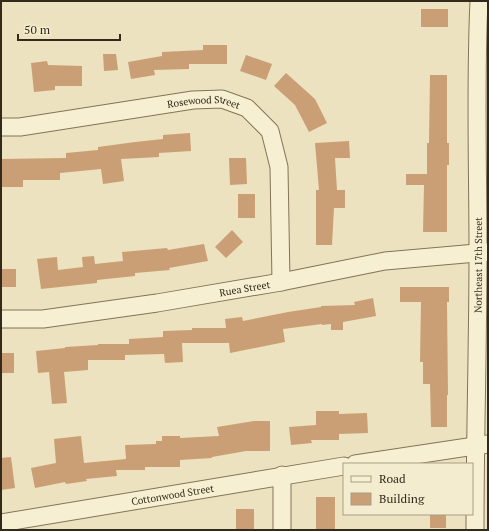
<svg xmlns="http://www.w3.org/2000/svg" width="489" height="531" viewBox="0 0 489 531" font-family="'PT Serif',serif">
<rect width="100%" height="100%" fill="#ece2bf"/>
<g fill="#ca9f75">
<rect x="421" y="9" width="27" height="18"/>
<path d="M203,45H227V64H189V69L154,70L155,75L131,79L128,62L162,56V52L203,50Z"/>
<path d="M103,54H116L118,70L104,71Z"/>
<path d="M246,55L272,64L266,80L240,71Z"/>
<path d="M47,61L48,65L82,66V86H55V90L34,92L31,63Z"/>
<path d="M286,73L315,99L327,123L309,132L295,105L274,86Z"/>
<path d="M430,75H447V143H449V165H447V232H423L424,185H406V174H427V143H429Z"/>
<path d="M190,133L191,151L159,153V157L121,159L124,181L103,184L101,169L60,173V180H23V187H1V159L66,158V153L98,150V147L135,142L163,139V135Z"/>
<path d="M349,141L350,158H335L337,190H345V208H334L332,245H316V190H319L315,143Z"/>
<path d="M229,158H246L247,184L230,185Z"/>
<rect x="238" y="194" width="17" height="24"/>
<path d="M232,230L243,242L226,258L215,247Z"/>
<path d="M204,244L208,261L169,268L170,270L135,273V276L97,280V283L41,289L37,259L57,257L58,270L83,267L82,257L94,256L95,264L123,261L122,252L167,248L168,250Z"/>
<rect x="1" y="269" width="15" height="18"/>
<path d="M400,287H449V302H447L448,395H447V427H431L430,384H423V362H420L421,302H400Z"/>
<path d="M373,298L376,316L343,322V330H331V324L322,325V324L283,329L285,342L230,353L229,343H182L183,362L165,363L164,354L125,355V360H88V370L64,372L67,403L52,404L49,372L38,373L36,351L65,348V347L98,345V344H129V339L163,337V331L192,330V328H226L225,319L242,317L243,321L288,312L321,307V306L355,305L354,302Z"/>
<rect x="1" y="353" width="13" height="20"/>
<path d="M316,411H339V414L367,413L368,433L339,434V440H311L312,443L291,445L289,427L316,425Z"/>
<path d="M254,421H270V451H246L212,457V458L180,460V467H145V470H116L117,476L86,479L87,481L66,484L65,482L35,488L31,468L56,463L54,439L81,436L84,463L126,459L125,445L156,444V441H162V436H180V438L219,436L217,427Z"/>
<path d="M11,457L15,488L1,490V458Z"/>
<rect x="316" y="497" width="19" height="33"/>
<rect x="236" y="509" width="18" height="20"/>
<rect x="430" y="514" width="16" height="14"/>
</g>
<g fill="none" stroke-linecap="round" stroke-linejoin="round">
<g stroke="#847358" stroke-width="19">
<g id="minor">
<path id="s1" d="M1,127H20L193,100L222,99L247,108L270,131L279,167L281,282"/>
<path id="s2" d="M1,319H43L157,303L281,282L385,261L488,252"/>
<path d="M355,464L488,444"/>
<path id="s3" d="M1,523L344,466"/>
<path d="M282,530V475"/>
<path id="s4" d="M475,530C475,437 478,345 478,252C478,168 475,85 479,1"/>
</g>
</g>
<use href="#minor" stroke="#f7efd1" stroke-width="17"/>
</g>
<g text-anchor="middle" stroke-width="3" stroke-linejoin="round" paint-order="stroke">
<g font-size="10" fill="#342a1c" stroke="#f4ecce">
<text dy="4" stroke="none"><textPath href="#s1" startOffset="205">Rosewood Street</textPath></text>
<text dy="4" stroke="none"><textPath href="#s4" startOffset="265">Northeast 17th Street</textPath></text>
<text dy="4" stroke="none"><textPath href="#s2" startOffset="246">Ruea Street</textPath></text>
<text dy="4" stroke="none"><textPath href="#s3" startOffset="174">Cottonwood Street</textPath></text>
</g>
</g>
<rect width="489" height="531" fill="none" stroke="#342a1c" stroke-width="4"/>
<rect x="343" y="463" width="130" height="52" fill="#f4ecce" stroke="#a79e87"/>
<rect x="351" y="476" width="20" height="6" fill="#f7efd1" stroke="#a79e87"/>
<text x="379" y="483" font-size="12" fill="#342a1c">Road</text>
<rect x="351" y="493" width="20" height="12" fill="#ca9f75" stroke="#a79e87"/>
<text x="379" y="503" font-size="12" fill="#342a1c">Building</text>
<path d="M18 34v6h102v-6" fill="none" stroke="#342a1c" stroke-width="2"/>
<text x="24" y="34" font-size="12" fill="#342a1c" stroke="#f4ecce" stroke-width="3" paint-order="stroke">50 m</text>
</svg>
